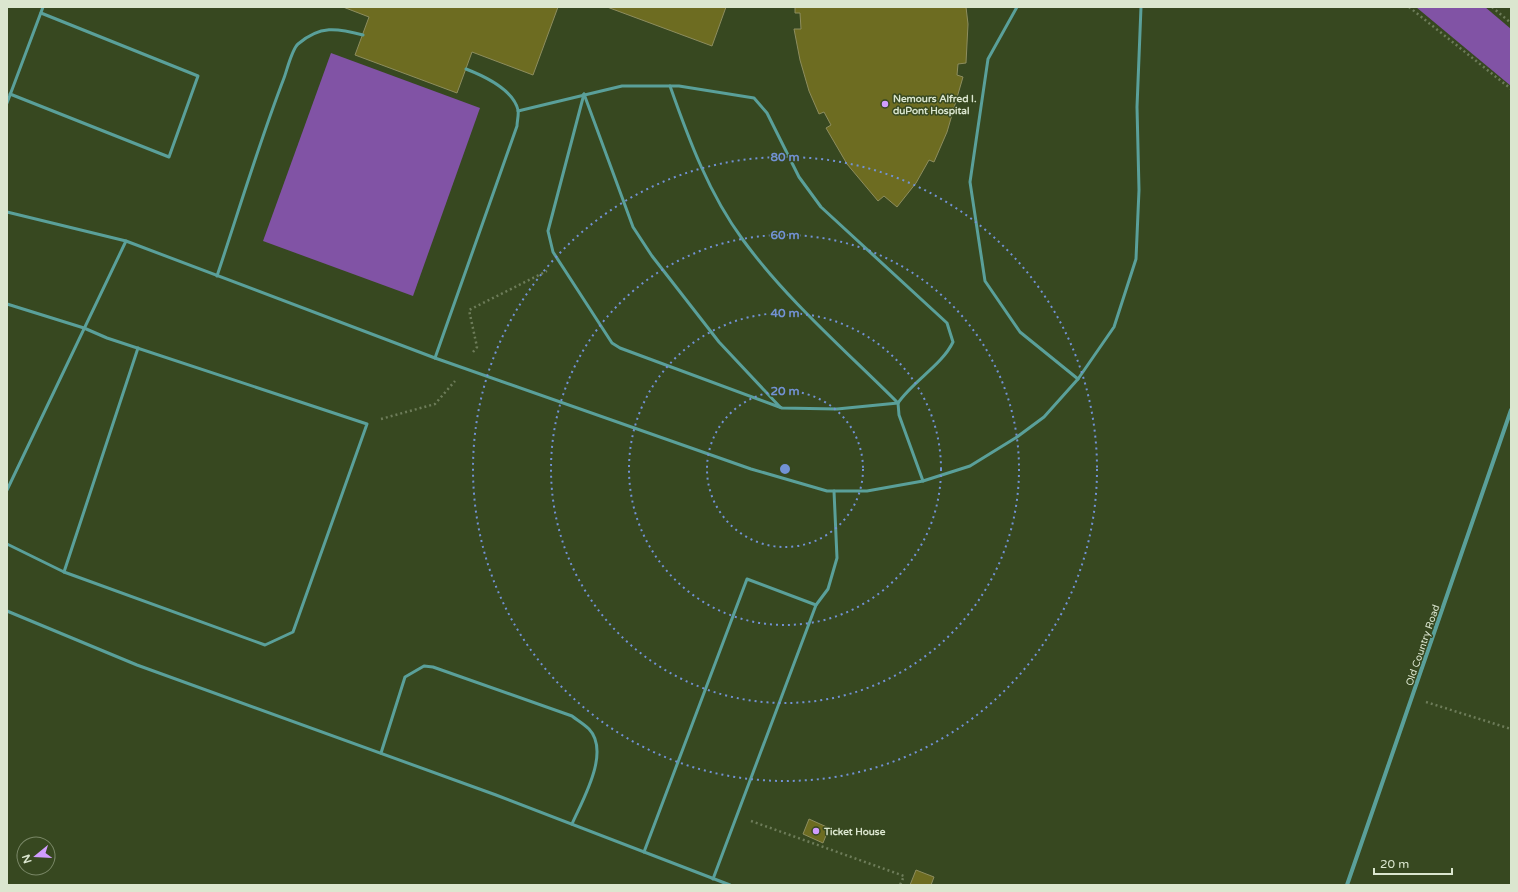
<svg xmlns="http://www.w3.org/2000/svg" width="1518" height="892" viewBox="0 0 1518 892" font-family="'Varela Round',sans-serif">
<rect width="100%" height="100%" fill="#374820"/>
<g fill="#8153a5">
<path d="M1416,7H1485L1511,29V86Z"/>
<path d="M331,53L480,108L413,296L263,241Z"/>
</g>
<g fill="#6d6c21" stroke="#8d8d5e">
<path d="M343,7H558L533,75L472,52L457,93L355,55L369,17Z"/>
<path d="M607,7H726L712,46Z"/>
<path d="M795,7H966L968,24L966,63L958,64L957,75L963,77L947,132L934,162L929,160L916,183L897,207L884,196L878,201L847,164L826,128L831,125L824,112L819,114L809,91L800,60L794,29H801L800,13H795Z"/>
<path d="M809,819L829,828L823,843L803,834Z"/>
<path d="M916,870L934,877L931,885H910Z"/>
</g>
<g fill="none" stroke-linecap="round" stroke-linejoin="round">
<g stroke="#6d7c59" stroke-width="2.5" stroke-dasharray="2 3" stroke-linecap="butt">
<path d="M1409,7L1511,89"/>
<path d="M1492,7L1511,23"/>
<path d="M473,352L477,347L469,310L547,271"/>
<path d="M381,419L435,404L455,381"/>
<path d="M1426,702L1511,729"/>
<path d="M751,821L904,876L900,885"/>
</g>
<g stroke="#5aa09a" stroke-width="3">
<path d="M1017,7L988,59L970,182L985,281L1020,332L1078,379"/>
<path d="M670,86C689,140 709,194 743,240C787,300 845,350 898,403"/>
<path d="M10,94L169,157L198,76L41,13"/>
<path d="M584,94L548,231L553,252L612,343L620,348L782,408L837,409L898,403"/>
<path d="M584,94L633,227L652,256L719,342L780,407"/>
<path d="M7,103L43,7"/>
<path d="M518,111L622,86H679L754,98L767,113L799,177L821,207L947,323L953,342C942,365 913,381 898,403L899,415L923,481"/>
<path d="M7,212L126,241L435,358L751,469L827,491H867L923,481L970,466L1017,437L1044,417L1078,379L1114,327L1136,259L1139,190L1137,107L1141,7"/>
<path d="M217,276C239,210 259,143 284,78C287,70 292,49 298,44C320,25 337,28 363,35"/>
<path d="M7,304L84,328L107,338L367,424L293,632L265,645L64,572L7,544"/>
<path d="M435,358L517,126C517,121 519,115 518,110C513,89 484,76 466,69"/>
<path d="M7,490L126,241"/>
<path d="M64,572L138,348"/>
<path d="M7,611L137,665L496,795L730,885"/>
<path d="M381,753L405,677L424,666L433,667L572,716C577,720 584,724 589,729C611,752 582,801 572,824"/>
<path d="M644,852L747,579L816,605"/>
<path d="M713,879L816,605L828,589L837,558L834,491"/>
</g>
<path stroke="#5aa09a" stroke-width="4" d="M1347,885L1511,410"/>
</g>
<g fill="none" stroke="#7292d4" stroke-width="2" stroke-dasharray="2 4">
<circle cx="785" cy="469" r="78"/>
<circle cx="785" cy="469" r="156"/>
<circle cx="785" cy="469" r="234"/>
<circle cx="785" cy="469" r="312"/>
</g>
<g fill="#d19dfe" stroke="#374820" stroke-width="1.5">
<circle cx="885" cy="104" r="4"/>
<circle cx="816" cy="831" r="4"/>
</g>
<g text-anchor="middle" stroke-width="3" stroke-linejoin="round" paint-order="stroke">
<g font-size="10" font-weight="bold" fill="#dbe6cf" stroke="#374820" text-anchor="start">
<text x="893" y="102">Nemours Alfred I.<tspan x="893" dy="12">duPont Hospital</tspan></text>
<text x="824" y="835">Ticket House</text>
</g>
<g font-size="10" fill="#dbe6cf" stroke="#374820">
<text transform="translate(1422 645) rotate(-71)" y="4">Old Country Road</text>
</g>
</g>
<circle cx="785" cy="469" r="6" fill="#7292d4" stroke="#374820" stroke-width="2"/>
<g font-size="12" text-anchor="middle" font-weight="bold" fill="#7292d4" stroke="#374820" stroke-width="3" stroke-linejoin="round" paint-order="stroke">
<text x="785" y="161">80 m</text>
<text x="785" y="239">60 m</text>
<text x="785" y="317">40 m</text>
<text x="785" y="395">20 m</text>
</g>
<rect width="1518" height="892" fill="none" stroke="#dbe6cf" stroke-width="16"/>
<g transform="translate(36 856) rotate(252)"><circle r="19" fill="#374820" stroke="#798766"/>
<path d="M0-3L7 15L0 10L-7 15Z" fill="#d19dfe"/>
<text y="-6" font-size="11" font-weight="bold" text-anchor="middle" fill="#dbe6cf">N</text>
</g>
<path d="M1374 868v6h78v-6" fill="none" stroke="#dbe6cf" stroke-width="2"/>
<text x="1380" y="868" font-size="12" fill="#dbe6cf" stroke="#374820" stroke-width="3" paint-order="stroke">20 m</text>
</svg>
